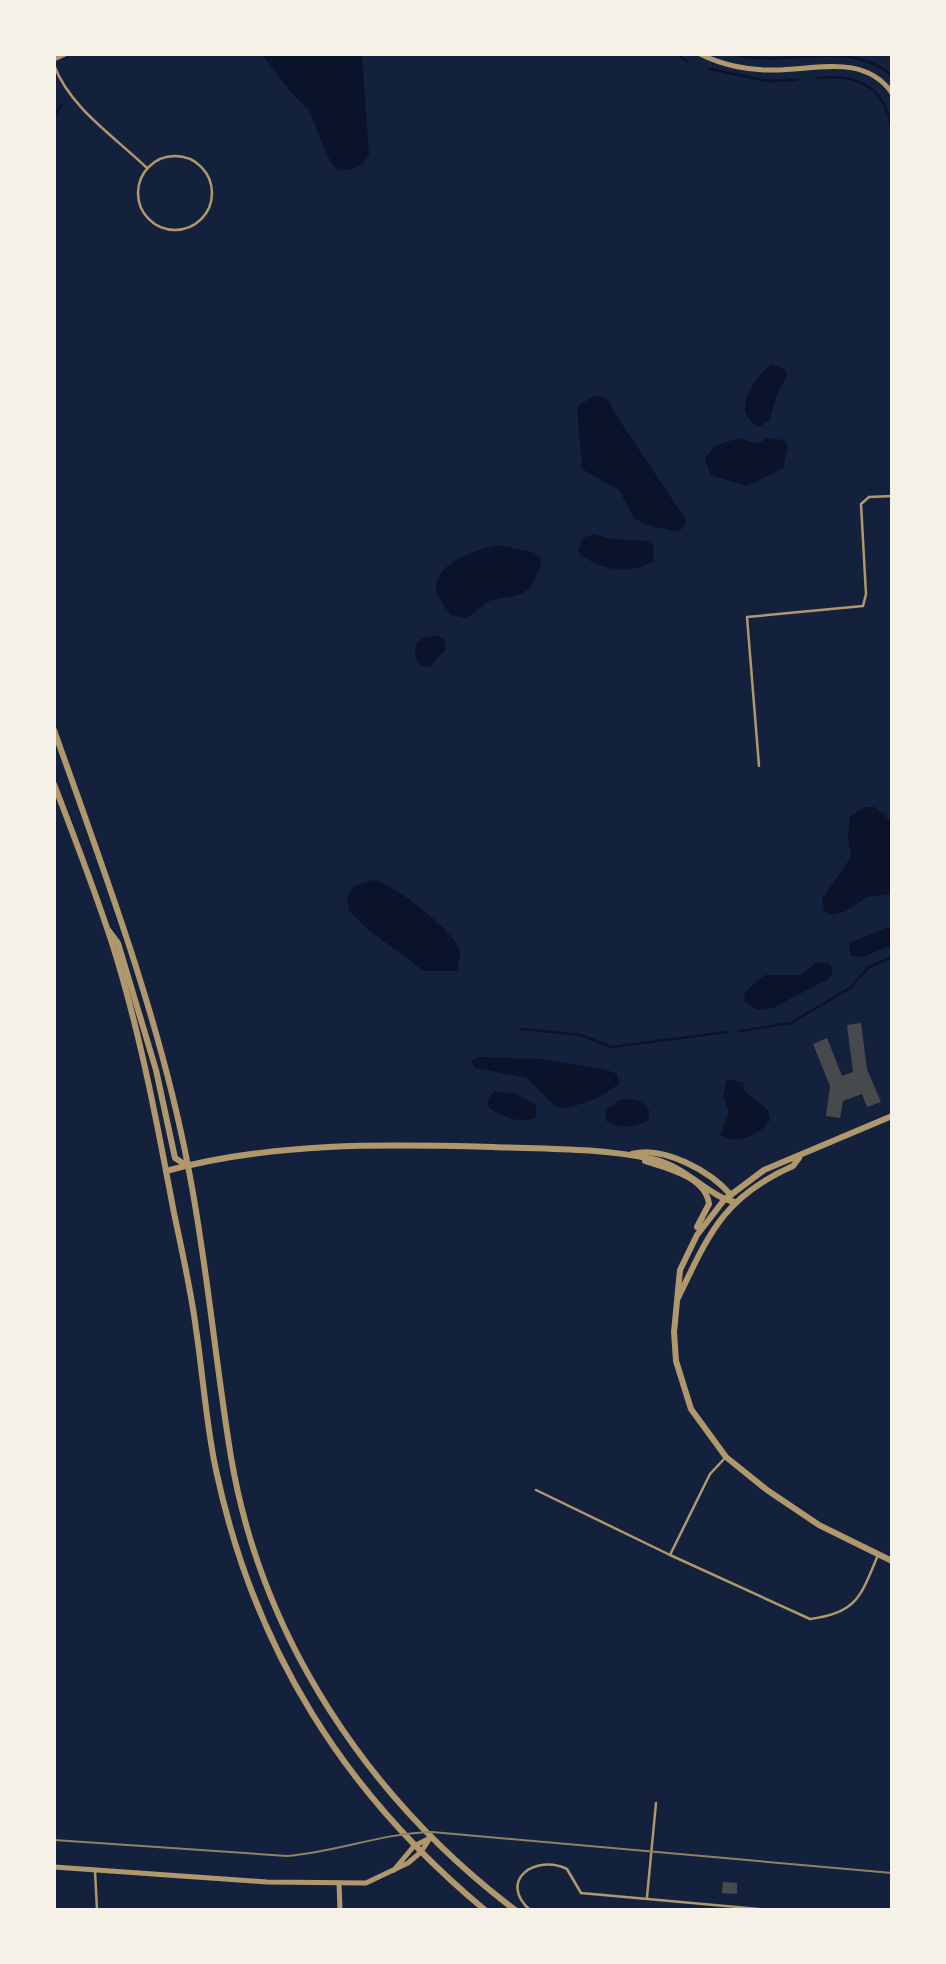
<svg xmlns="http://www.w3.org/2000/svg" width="946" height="1964" viewBox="0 0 946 1964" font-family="'Titillium Web',sans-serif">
<rect width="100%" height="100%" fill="#14213d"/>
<g fill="#0b132b">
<path d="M262,54H362L369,155C359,168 353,171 337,170L330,161L308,109L293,95Z"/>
<path d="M772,364L785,369L787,376L776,396L770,420L759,427C729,413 754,377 772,364Z"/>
<path d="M593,396C607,396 610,400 614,412L686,520L683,528L677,532L644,524L634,518L619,490L582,469L577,407Z"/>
<path d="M739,438L758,444L766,438L784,440L788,447L783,468L747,486L710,475L705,458L714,446Z"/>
<path d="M594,534L611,539L650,541L654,547L653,561C631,576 595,570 578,551L583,538Z"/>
<path d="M497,545L533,552L540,558L541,566L530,588L522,594L489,601L467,618L451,615C447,609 441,603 438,596C426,566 475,550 497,545Z"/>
<path d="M438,635L445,640V650L430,667L421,666L415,657L416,644L423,638Z"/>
<path d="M863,807H875L892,822V894L867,897L844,912L830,915L824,910L822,899L851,857L848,837L850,817Z"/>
<path d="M373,880C393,883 452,929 459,949C461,956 459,963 457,971H424L367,929L349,911L347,899L353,886Z"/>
<path d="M887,928H892V945L863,957L851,956L849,943Z"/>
<path d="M817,962L828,963L833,969L830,978L773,1008L757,1010L744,1001L745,992L765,975H800Z"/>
<path d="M478,1057L540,1059L604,1069L617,1074L619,1084L596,1099L564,1109L554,1105L527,1078L475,1068L471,1061Z"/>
<path d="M727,1079L744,1083L743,1090L768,1110L770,1120C760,1135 735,1146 720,1135L729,1113L723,1095Z"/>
<path d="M495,1091L516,1094L536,1105V1118C520,1124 499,1116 487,1106L489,1098Z"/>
<path d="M632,1099L642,1101L649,1110V1120C636,1128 618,1129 605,1120L607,1109L619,1100Z"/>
</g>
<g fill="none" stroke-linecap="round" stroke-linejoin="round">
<g stroke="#0b132b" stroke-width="2.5">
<path d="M677,54L687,61"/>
<path d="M733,54C789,69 843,37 892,75"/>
<path d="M710,69L768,81L797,80"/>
<path d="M818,78C863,73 889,91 892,137"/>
<path d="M54,116L62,104"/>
<path d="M520,1029L581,1035L611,1047L728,1032"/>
<path d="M740,1031L791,1023L850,988L869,967L892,957"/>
</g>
</g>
<g fill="#48494c">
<path d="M861,1023L867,1069L881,1102L867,1107L862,1094L843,1101L840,1118L826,1116L830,1086L813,1044L827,1038L842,1076L853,1072L847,1025Z"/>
<path d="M723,1882L737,1883V1894L722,1893Z"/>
</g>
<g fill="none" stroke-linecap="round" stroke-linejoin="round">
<g stroke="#b1986c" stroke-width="2.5">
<path d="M54,65C70,108 115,137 147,168"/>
<circle cx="175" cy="193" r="37"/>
<path d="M759,766L747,617L863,606L866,594L861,504L869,497L892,496"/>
<path d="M725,1458L710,1474L670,1555L810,1619C858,1613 861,1595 878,1555"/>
<path d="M536,1490L670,1555"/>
<path d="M95,1871L97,1910"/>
<path d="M647,1897L656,1803"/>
<path d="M530,1910C497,1880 536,1854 567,1869L581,1893L770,1910"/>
</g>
<g stroke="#b1986c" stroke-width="5">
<path d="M700,54C722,65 750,71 775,70C815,70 864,53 892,93"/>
<path d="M54,59L65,54"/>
<path d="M54,1867L267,1882L366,1883L408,1863L421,1852L430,1838"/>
<path d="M394,1870L414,1846L430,1838"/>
<path d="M339,1883L340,1910"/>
</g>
<g stroke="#b1986c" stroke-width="6">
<path d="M54,730C105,874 159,1016 188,1166C207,1262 215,1360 231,1457C262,1640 369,1799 515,1910"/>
<path d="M54,784C76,842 99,900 117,959C142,1042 158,1128 174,1213C182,1251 191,1290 196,1329C203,1375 206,1424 216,1470C254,1649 344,1793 485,1910"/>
<path d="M109,931L118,943L156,1070L175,1158L186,1165"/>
<path d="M892,1116L764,1170L724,1200L697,1235L680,1270L674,1332L676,1361L691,1409L726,1457L767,1490L819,1525L892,1561"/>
<path d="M632,1154C664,1145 711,1172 731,1195"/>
<path d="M645,1161C667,1168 706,1177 709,1204L697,1227"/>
<path d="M166,1171C273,1142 383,1144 493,1147C546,1149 600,1148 652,1159C686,1166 709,1197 735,1202"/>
<path d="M678,1298C709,1234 723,1197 793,1166L799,1158"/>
</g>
<path stroke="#918062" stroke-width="2" d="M54,1840L287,1856C337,1852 382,1833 432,1832L892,1873"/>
</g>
<rect width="946" height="1964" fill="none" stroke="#f6f1e7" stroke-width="112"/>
</svg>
